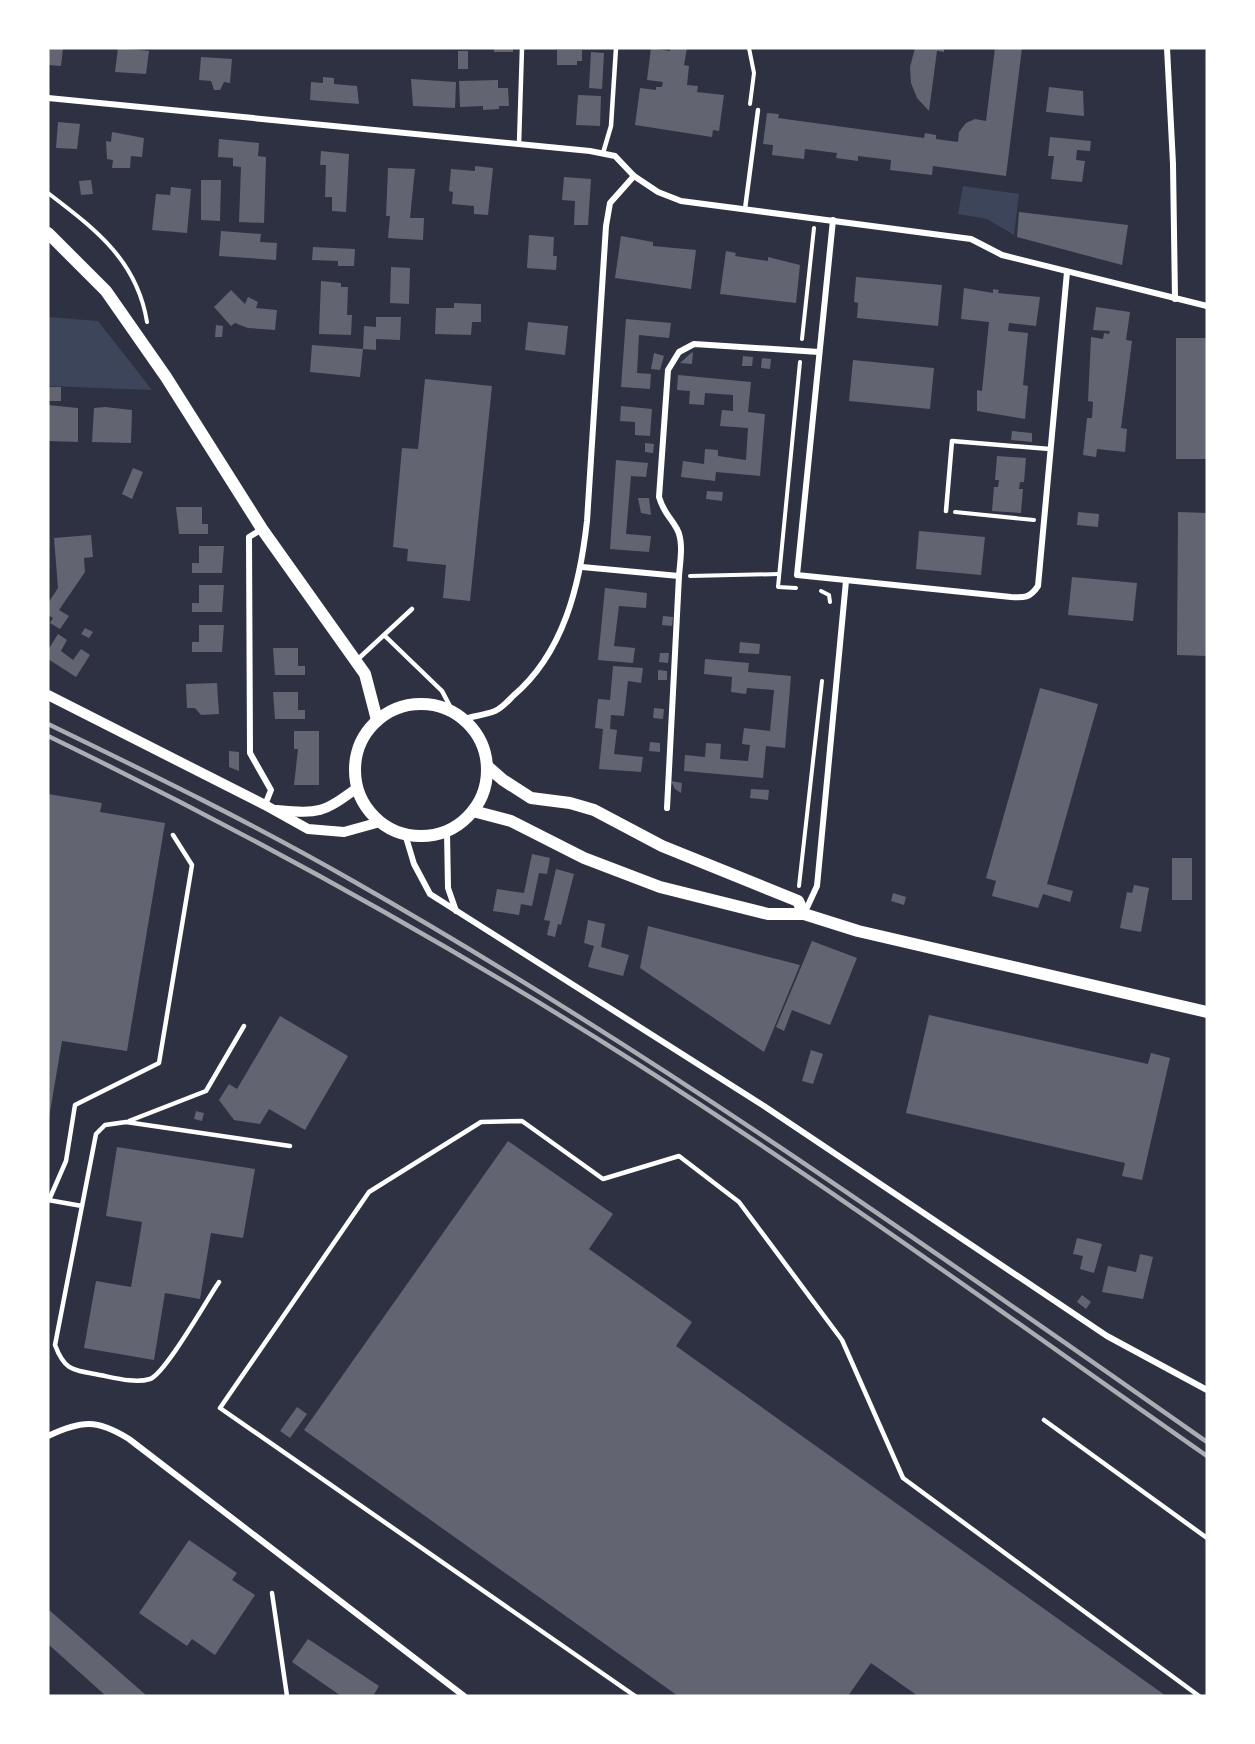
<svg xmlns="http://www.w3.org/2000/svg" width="1255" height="1744" viewBox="0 0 1255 1744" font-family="'Source Sans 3',sans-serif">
<rect width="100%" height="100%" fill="#2d3142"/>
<g fill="#3c4559">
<path d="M963,186L1019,194L1014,235L987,219L958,214Z"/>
<path d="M48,317L98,321L152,390L48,386Z"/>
</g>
<g fill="#626471">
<path d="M48,48H63L61,66L48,65Z"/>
<path d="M118,48L149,51L146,74L115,72Z"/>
<rect x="494" y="48" width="19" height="4"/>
<path d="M651,48L670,51V48H687L684,65L689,66L687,85L698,86L697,92L724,95L719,131L713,130L712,137L635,125L640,88L656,90V87H662L663,82L647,80Z"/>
<path d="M915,48H944V52L937,51L929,111L917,98L911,83L910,67Z"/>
<path d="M995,48H1022L1006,176L933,166L932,175L890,170L891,160L858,156V161L836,158L837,153L805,149L804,159L772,155L773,145L763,144L767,113L779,114L778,118L924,138L925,133L936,135V139L958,142L959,132L966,123L975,119L986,121Z"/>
<path d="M557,50H582V61H577V65H557Z"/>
<rect x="458" y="51" width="10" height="18"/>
<path d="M591,52L604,53L602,89L589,88Z"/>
<path d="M201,57L232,59L230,83L224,82L220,90H214L211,81L199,80Z"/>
<path d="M323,77L334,78V84L357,86L359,104L310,100L311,82L323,83Z"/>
<path d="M411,79L456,82L455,108L413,106Z"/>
<path d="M498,80V88H508L509,106H499V109L483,110V106L460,107L459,81Z"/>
<path d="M1049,87L1083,91L1084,116L1046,112Z"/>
<path d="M578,95L601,96L600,126L576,125Z"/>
<path d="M58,122L80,124L77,149L56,148Z"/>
<path d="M112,132L144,138L142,157L131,156L130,168H112L113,160L107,159L106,141L111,142Z"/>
<path d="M1050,137L1091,141L1090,151L1077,150L1076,160L1085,161L1082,182L1051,179L1054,156H1048Z"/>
<path d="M219,139L259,143L258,156L266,157L264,223L239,222L241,167L233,166V158L218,157Z"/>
<path d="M321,151L349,154L346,212L332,211V197H325L326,165H320Z"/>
<path d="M475,166L493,168L488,215L474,214V206L452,204L453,192L449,191L451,169L475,171Z"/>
<path d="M388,168L415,169L410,218H424L423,240L388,238L390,216H386Z"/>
<path d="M564,177L591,179L588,225H574L575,201L562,200Z"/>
<path d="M91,180L93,194L81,195L79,181Z"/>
<path d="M201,180H221L220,221L201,220Z"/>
<path d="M171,187L191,189L187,233L152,230L156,194L170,195Z"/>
<path d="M1019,212L1128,225L1122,265L1017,237Z"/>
<path d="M221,231L261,234L260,242L277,243L276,260L219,256Z"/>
<path d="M529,235L554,237L553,256H557L556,270L527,268Z"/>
<path d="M621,236L653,242V246L696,250L691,289L615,278Z"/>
<path d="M313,247L355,249L354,266H338V261L312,260Z"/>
<path d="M726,251L736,253L735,256L768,261V257L800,265L796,303L720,294Z"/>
<path d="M391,267L410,268L409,304L390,303Z"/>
<path d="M856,277L942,285L938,326L857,318L858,303L854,302Z"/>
<path d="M321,281L341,283V287H348L347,315H352L351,335L319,334Z"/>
<path d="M964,288L993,293V289L999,290L998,293L1040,297L1036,326L1009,323L1008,331L1028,333L1023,385L1028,386L1025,419L977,411V390L982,391L989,322L961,319Z"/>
<path d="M231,290L245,304L248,297L258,302L256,308L277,310L275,330L248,328L235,323L231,326L214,307Z"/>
<path d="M454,303L481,304V322H472L471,335L435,334L436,308H454Z"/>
<path d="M1096,307L1130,312L1126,340L1132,341L1121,428L1127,429L1125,452L1097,449L1096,457L1083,455L1087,418H1092L1093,402L1088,401L1091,337L1103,339L1104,333L1109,334L1110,331L1093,330Z"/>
<path d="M376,317H401L400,340L376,339V350L363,349L364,326L376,327Z"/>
<path d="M626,319L671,323L669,338L639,335L637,373L651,374L650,389L621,387Z"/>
<path d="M528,322L568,326L565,355L525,350Z"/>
<path d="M216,325L223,326L222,337H215Z"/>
<rect x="1176" y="338" width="31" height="121"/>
<path d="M312,345L363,349L360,377L310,372Z"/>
<path d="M693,352L692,364L680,363L690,354Z"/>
<path d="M654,353L664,356L660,370L651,369Z"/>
<path d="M743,356L753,357L752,366H742Z"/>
<path d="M762,358L771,359L770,369L761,368Z"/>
<path d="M853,360L934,368L930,409L849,401Z"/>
<path d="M678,375L751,382L748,412L765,414L760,476L716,472L715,481L681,477L683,461L704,464L705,449L718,450V456L746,460L748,428L720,426L722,410L733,411V395L705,393L704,405L689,404L690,391L677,390Z"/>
<path d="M425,379L492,386L470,601L443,598L446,565L407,561L408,549L393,547L402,448L418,449Z"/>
<rect x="48" y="387" width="13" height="14"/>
<path d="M48,405L78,408V442L48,441Z"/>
<path d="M621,406L652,409L650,436L635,435V422L620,421Z"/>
<path d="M105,407L132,410L131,443L92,442L94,408Z"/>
<path d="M1012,431L1032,433V442L1011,440Z"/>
<path d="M645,443L654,444L653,453L645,452Z"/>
<path d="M997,456L1026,458L1024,482H1020L1019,489H1023L1021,513L992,511L994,487H998L999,480H995Z"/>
<path d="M616,460L648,463L646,477L631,476L626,534L651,536L649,552L610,549Z"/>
<path d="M133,468L143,472L132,499L122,494Z"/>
<path d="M707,491L723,492L722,501L706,499Z"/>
<path d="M638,498H649L651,515L641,513Z"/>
<path d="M176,507H202V524H208V534H179Z"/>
<path d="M1078,512L1099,514L1098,527L1077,525Z"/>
<path d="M1178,512L1207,513V656L1177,655Z"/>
<path d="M919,531L985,537L981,575L916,569Z"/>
<path d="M91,535L93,557L84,558L85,572L59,610L69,616L60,629L50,623L53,618L48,615V603L58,588L54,538Z"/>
<path d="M199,546H224L222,573H192V563H199Z"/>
<path d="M1072,577L1137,583L1133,621L1068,615Z"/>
<path d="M199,585H224L222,612H192V603H199Z"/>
<path d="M605,588L647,593L646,608L619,606L614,646L635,648L633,663L598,660Z"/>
<path d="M663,616L673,617L672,626L662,625Z"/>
<path d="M199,625H224L222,652H192V642H199Z"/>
<path d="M85,628L93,632L89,638L81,634Z"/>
<path d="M58,634L67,640L61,651L73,660L81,649L90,655L76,677L48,659V650Z"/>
<path d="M740,642L760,644L759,654L739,653Z"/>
<path d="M273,648H298V666H305V675H275Z"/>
<path d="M660,653H669L668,663L659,662Z"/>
<path d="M705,659L749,663L748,672L791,676L785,748L766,746L763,778L684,771L685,755L705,757L706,743L721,744L720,759L748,761L750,745L742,744L744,728L770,731L774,690L747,688L746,694L731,692L732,677L704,674Z"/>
<path d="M613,666L643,668L641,683L628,681L624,716L611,715L610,729L617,730L614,754L643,757L641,772L599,769L603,729L595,728L598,699L610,700Z"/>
<path d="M658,670L667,671V680H658Z"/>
<path d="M217,683L219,714L201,715L195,708H187L186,684Z"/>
<path d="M1040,688L1098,704L1047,884L1073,891L1070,902L1043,894L1038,908L992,896L996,881L986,878Z"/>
<path d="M273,692H298V710H305V719H275Z"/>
<path d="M654,708L664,709L663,719L653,718Z"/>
<path d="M294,731H319V785H294L298,749H294Z"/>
<path d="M650,742L660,743V752L649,751Z"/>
<path d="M229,751L239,752V771L229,767Z"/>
<path d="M671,781L682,783L681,793L675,789Z"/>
<path d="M751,789L769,790L768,800L750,798Z"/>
<path d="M48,794L102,803L100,812L165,823L127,1051L62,1041L49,1118Z"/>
<path d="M532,854L550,858L547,874L539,873L532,906L521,904L519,915L493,911L497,889L524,893Z"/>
<rect x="1172" y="858" width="20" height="42"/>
<path d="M556,869L574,874L561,925L558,924L555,937L547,935L550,921L544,920Z"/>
<path d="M1134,885L1149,888L1141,932L1120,928L1127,892L1132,893Z"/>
<path d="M893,893L906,897L904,905L891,901Z"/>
<path d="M588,920L605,924L601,947L629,955L623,976L588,967L594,946L584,943Z"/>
<path d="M648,926L800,965L764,1052L640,968Z"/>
<path d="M812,941L857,958L830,1025L792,1010L784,1031L776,1027Z"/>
<path d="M929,1015L1148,1064L1151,1053L1170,1058L1142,1180L1122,1176L1125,1163L906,1113Z"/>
<path d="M280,1016L348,1056L305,1130L269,1109L260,1124L234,1120L219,1100L229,1084L237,1089Z"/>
<path d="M811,1050L823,1054L813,1084L802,1081Z"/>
<path d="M196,1111L204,1113L202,1121L194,1119Z"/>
<path d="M508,1141L613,1214L589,1249L692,1322L676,1346L1166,1696H918L871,1663L848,1696H678L304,1430Z"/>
<path d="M117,1147L255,1169L243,1238L211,1233L200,1299L165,1293L154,1360L84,1348L96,1281L131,1287L139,1241L142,1222L106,1216Z"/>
<path d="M1077,1238L1102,1244L1094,1273L1080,1269L1083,1256L1073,1254Z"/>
<path d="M1140,1254L1153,1257L1143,1299L1102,1292L1108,1266L1136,1272Z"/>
<path d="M1082,1295L1091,1302L1086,1309L1077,1302Z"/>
<path d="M297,1407L307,1414L290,1438L280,1431Z"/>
<path d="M189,1540L237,1573L232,1580L255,1595L215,1655L192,1639L187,1646L139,1613Z"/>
<path d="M48,1609L147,1696H106L48,1644Z"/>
<path d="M308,1639L379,1686L373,1696H341L292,1662Z"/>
</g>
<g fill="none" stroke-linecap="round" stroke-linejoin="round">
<g stroke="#fff" stroke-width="4">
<path d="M749,48L754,73L750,104"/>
<path d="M48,193C95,229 137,260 147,322"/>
<path d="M802,339L814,228"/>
<path d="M955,512L1034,520"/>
<path d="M690,576L779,574"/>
<path d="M796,588L778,587L800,362"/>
<path d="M821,591L829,595L830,602"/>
<path d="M799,886L822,681"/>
</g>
<g stroke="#fff" stroke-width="4.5">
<path d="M519,144L522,48"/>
<path d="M603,153L611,126L616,48"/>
<path d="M745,209L758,110"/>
<path d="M946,511L952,441L1050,449"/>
<path d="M385,636L442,691L453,712"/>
<path d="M357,660L412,609"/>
<path d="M129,1121L206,1091L244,1026"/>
<path d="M48,1200L82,1206L55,1345C64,1369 71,1370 95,1374C112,1377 134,1384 150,1379C165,1374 208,1298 219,1282"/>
<path d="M49,1200L66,1161L75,1105L159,1063L192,865L173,835"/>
<path d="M82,1206L96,1134L105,1125L126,1122L290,1146"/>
<path d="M1044,1420L1207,1538"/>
<path d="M272,1593L287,1696"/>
<path d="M635,1696L220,1408L369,1192L481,1122L522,1121L603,1179L679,1156L739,1202L842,1340L903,1478L1199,1696"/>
</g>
<g stroke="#fff" stroke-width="6">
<path d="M1167,48L1173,164L1175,299"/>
<path d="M48,98L590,151L615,156L634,176L658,192L681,201L971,239L1002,255L1207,306"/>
<path d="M833,220L797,575L1011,597C1024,598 1030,598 1038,586L1067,272"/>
<path d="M262,529L249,537L250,753L271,790L265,805"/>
<path d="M582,567L679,576L667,808"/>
<path d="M679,576C680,562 684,542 677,529C670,516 664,514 659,497L668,370L679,352L694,344L819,352"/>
<path d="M464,719C474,716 485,715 495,711C502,708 508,701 513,696C564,653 580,584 587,521L606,226L610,203L634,176"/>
<path d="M447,832L448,888L456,911"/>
<path d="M405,834L414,864L430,894L764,1106L1107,1336L1207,1390"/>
<path d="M804,914L817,886L846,581"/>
<path d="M48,1436C82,1420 97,1419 129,1439L464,1696"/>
</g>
<g stroke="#fff" stroke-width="10">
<path d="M48,695L265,805L308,829L344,832L380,822"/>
<path d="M277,810C319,814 323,813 357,788"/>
</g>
<g stroke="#fff" stroke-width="12">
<path d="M48,233L106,291L166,377L262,529L365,674L377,720"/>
<circle cx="421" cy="770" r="66"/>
<path d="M487,766L503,780L531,798L570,803L594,810L662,846L798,901L804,914"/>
<path d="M473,811L511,821L584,858L660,887L768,914H804L858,931L1207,1012"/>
</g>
<g stroke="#abadb3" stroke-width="4.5">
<path d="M48,724C151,774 254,824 353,881C650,1050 928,1247 1207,1442"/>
<path d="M48,736C250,834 446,942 636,1063C830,1187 1018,1324 1207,1456"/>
</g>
</g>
<rect width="1255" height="1744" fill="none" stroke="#ffffff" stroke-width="99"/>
</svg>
